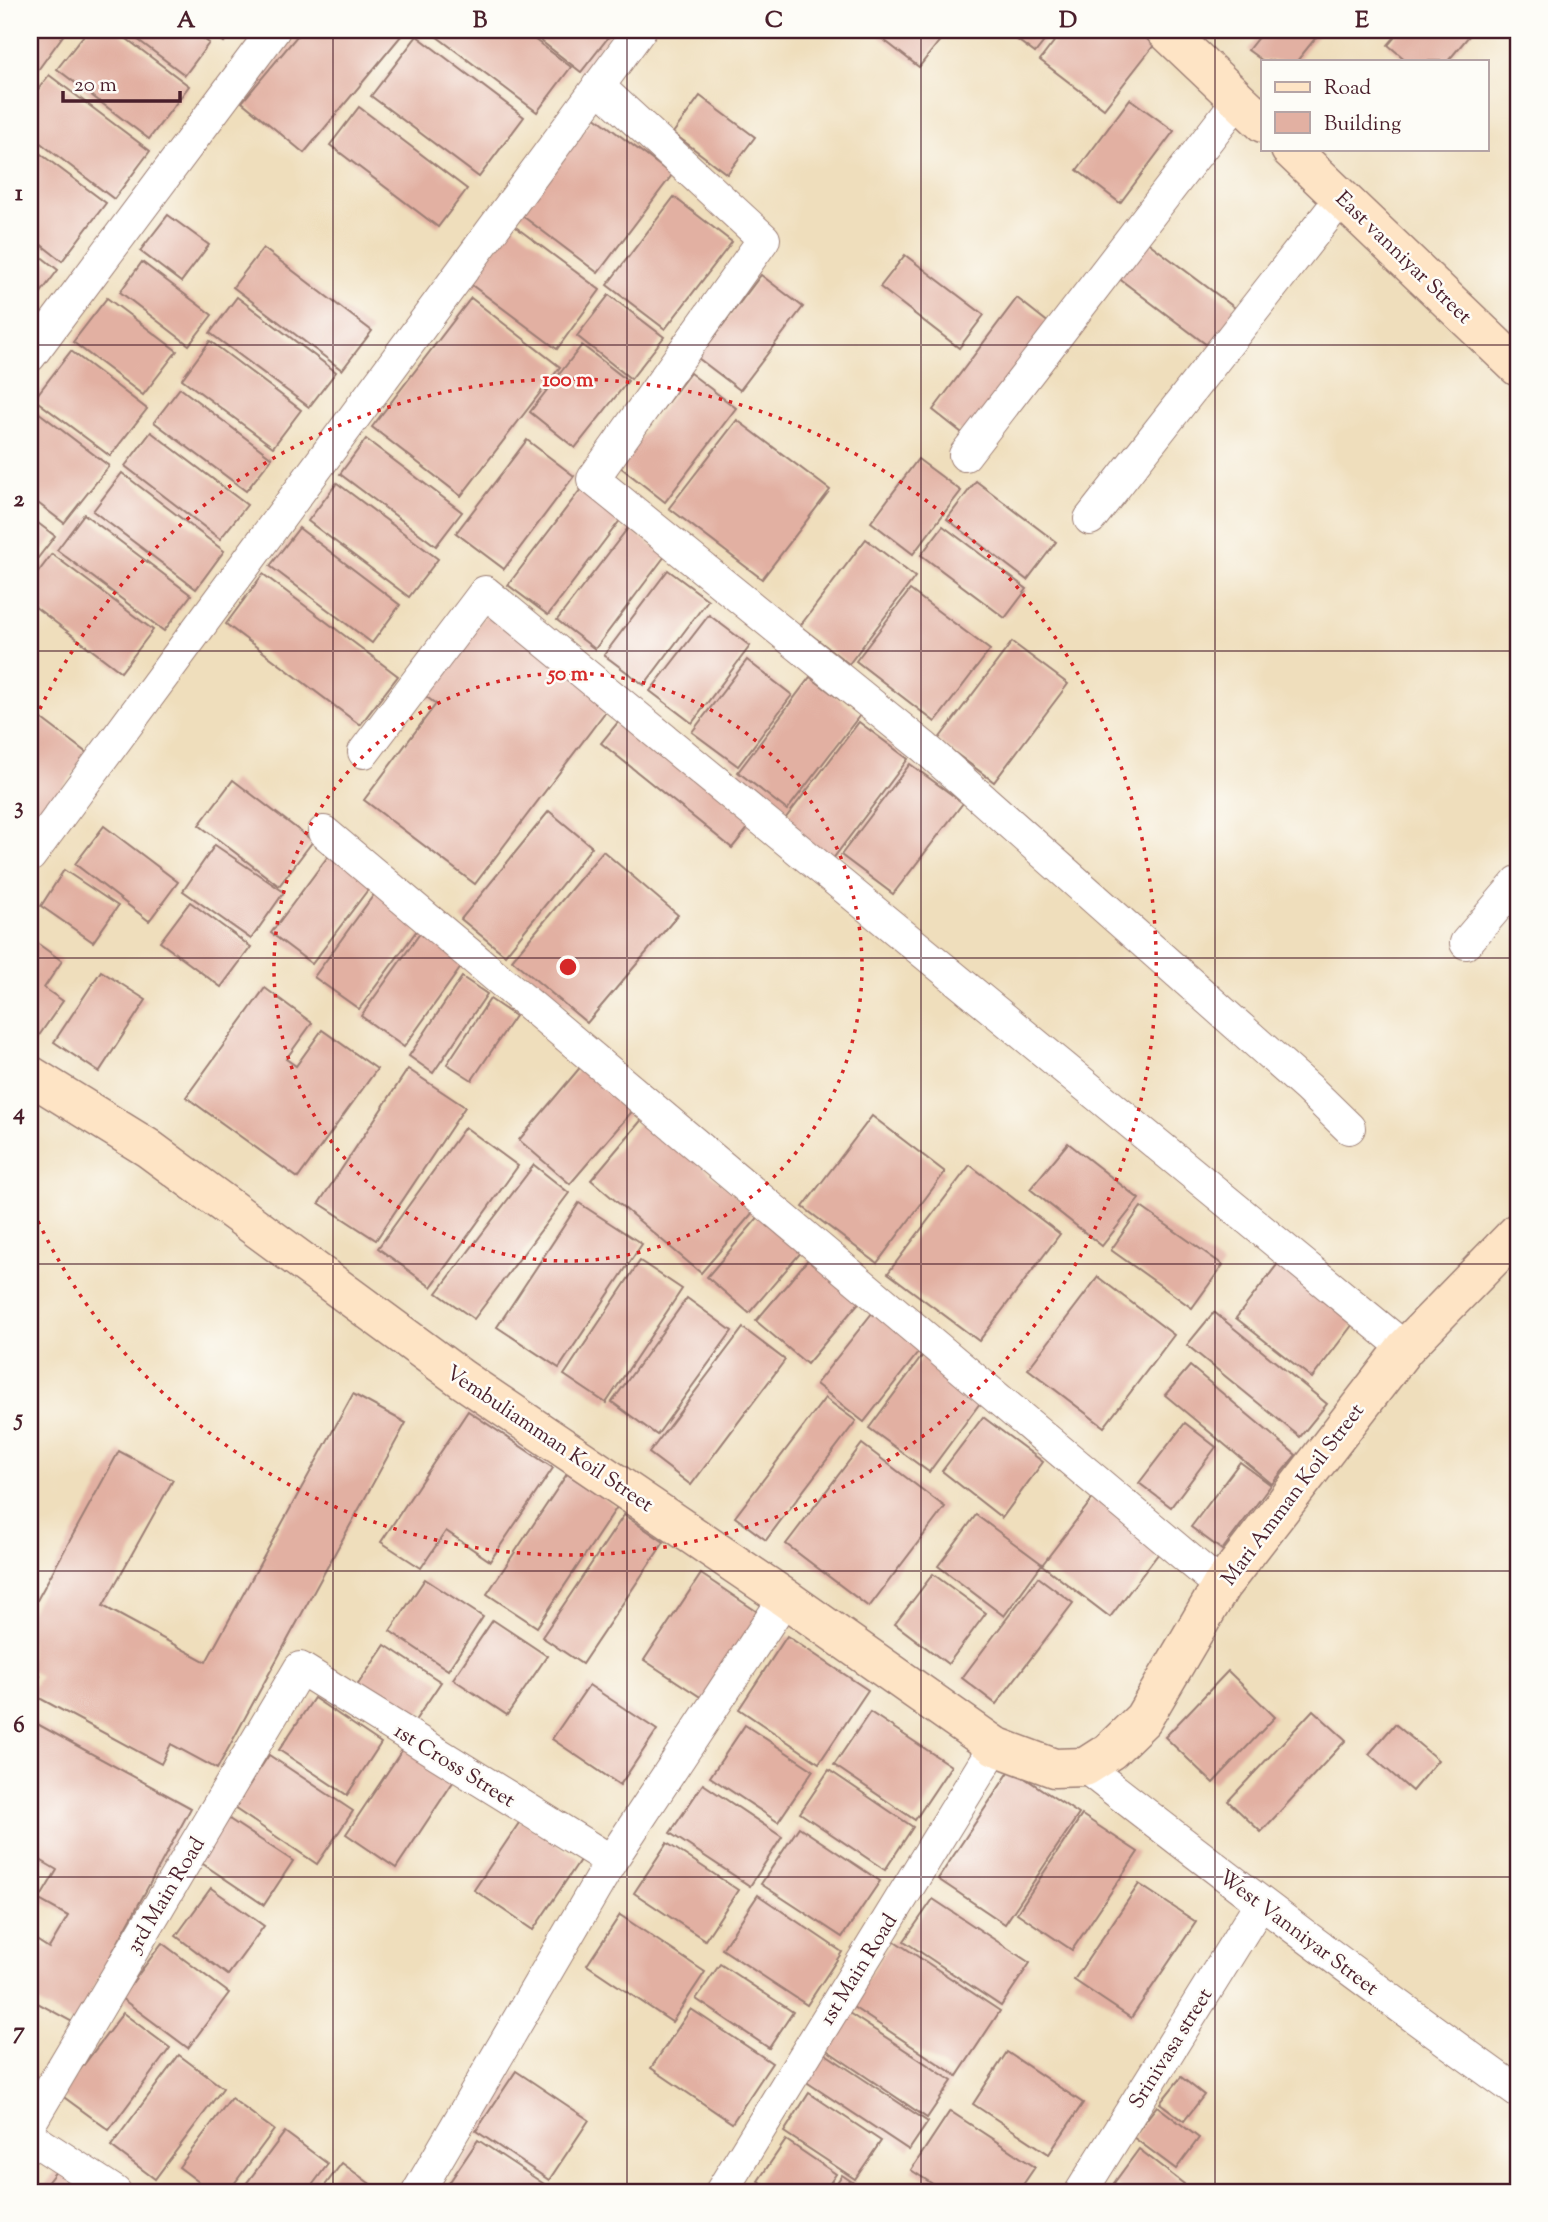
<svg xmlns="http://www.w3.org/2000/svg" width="1548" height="2222" viewBox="0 0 1548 2222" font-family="'Sorts Mill Goudy',serif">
<rect width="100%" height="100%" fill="#fdfcf7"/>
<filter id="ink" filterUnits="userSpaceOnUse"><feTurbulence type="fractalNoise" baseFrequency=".0143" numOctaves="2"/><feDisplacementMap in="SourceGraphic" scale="14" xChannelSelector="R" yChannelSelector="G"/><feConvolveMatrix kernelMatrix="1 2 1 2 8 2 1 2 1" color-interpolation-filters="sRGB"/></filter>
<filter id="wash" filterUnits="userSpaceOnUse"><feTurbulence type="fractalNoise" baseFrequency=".00686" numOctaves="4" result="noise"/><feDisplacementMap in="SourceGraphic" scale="28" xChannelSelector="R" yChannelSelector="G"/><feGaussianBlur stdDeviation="1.57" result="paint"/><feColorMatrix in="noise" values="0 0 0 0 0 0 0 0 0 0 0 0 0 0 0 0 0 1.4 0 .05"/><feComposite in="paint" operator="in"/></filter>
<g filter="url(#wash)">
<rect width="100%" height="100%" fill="#efdebc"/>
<g id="blocks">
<g fill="#e2b0a2">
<path d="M30,30H67L30,81Z"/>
<path d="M88,30H115L189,86L149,139L57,69Z"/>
<path d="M125,30H192L209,43L185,75Z"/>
<path d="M208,30H233L224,42Z"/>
<path d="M302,30H406L304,153L242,102Z"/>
<path d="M428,30H522L571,67L537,112Z"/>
<path d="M527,30H614L581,72Z"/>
<path d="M871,30H948L919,67Z"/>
<path d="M1004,30H1053L1035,53Z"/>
<path d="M1063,30H1136L1154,45L1104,109L1040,60Z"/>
<path d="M1264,30H1322L1297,61H1263L1248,50Z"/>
<path d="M1401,30H1474L1448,61H1407L1388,45Z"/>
<path d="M417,36L524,117L479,177L371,96Z"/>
<path d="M49,75L150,151L114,199L30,135V100Z"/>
<path d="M700,96L755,137L727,174L673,133Z"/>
<path d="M1130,99L1174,131L1120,203L1077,170Z"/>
<path d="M359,107L467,189L438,227L330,145Z"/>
<path d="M594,116L672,175L598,273L520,214Z"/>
<path d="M30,146L106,203L62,261L30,236Z"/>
<path d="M674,197L732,242L665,329L607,285Z"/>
<path d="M168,215L209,245L181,282L140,251Z"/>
<path d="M513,225L600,290L557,349L469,283Z"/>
<path d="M1142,238L1239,311L1211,348L1113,274Z"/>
<path d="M30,248L58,270L30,307Z"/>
<path d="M263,248L372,331L342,370L233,287Z"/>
<path d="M905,255L984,315L959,348L880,287Z"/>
<path d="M142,262L212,315L189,345L120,292Z"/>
<path d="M761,275L803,307L740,390L698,358Z"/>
<path d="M609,295L664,337L631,379L577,336Z"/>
<path d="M237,297L336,372L309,407L210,333Z"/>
<path d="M107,298L177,351L143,395L73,342Z"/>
<path d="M471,298L560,367L461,496L372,427Z"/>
<path d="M1017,298L1050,324L966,436L933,410Z"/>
<path d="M210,341L301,410L273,447L182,379Z"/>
<path d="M582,345L628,381L575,448L530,412Z"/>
<path d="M71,351L147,409L110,456L34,399Z"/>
<path d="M690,373L736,408L665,502L619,466Z"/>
<path d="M180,388L272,458L246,491L154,422Z"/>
<path d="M30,406L109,466L64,523L30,497Z"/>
<path d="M737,420L830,490L762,579L669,508Z"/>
<path d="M151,432L247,505L220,539L125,466Z"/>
<path d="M366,439L462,512L436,546L340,474Z"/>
<path d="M527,440L574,476L504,569L456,533Z"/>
<path d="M918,459L961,491L913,554L871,522Z"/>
<path d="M122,473L224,551L196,589L93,511Z"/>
<path d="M976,481L1056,542L1027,580L947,519Z"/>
<path d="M337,483L438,559L409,597L308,521Z"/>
<path d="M584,485L624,515L548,615L508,585Z"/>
<path d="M84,514L191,595L164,631L57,550Z"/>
<path d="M30,517L55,536L30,568Z"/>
<path d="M943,526L1027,589L1005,618L921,555Z"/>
<path d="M299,528L400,605L372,643L270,566Z"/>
<path d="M628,528L665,556L595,649L557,620Z"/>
<path d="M866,539L915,577L849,664L800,626Z"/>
<path d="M52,554L153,630L121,672L30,603V583Z"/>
<path d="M668,570L708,600L644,685L604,655Z"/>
<path d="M263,574L398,676L360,725L226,624Z"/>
<path d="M910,590L990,650L935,722L856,661Z"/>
<path d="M492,606L615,699L475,884L364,800L436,704L424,695Z"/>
<path d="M709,615L750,646L692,723L650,691Z"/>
<path d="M1012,642L1068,684L994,782L938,740Z"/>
<path d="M747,660L792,695L738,766L692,732Z"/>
<path d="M810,677L860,715L787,810L738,772Z"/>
<path d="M30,710L88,754L36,823L30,818Z"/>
<path d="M623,716L754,821L732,848L601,743Z"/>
<path d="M859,722L908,759L832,860L782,823Z"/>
<path d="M910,764L963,803L893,894L841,855Z"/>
<path d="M233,780L313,841L279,886L199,825Z"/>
<path d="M549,811L592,847L505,955L461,919Z"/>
<path d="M104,826L178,882L149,921L75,864Z"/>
<path d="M215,845L284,892L251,939L183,891Z"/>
<path d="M335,847L376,879L312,964L271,933Z"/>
<path d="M603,851L678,915L587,1023L512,960Z"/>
<path d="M64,870L118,906L93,942L41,906Z"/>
<path d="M378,889L423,922L359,1009L314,977Z"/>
<path d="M190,902L251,947L221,987L160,942Z"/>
<path d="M426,925L469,956L404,1047L361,1016Z"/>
<path d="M30,938L62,961L44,988L63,1001L31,1047L30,1046Z"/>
<path d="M101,971L146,1000L99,1072L54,1042Z"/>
<path d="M462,977L487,994L433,1073L409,1056Z"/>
<path d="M265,988L312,1023L286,1059L296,1066L322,1030L377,1069L298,1178L186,1097Z"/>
<path d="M490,999L515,1016L472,1080L447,1064Z"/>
<path d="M583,1064L635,1108L570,1184L519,1140Z"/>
<path d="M408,1069L465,1107L376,1240L319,1203Z"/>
<path d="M872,1116L945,1172L877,1263L803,1207Z"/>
<path d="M644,1117L754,1211L701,1273L591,1180Z"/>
<path d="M465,1127L518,1166L431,1287L378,1248Z"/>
<path d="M1068,1143L1139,1199L1102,1246L1030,1189Z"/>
<path d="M534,1165L569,1193L474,1319L437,1293Z"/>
<path d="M970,1165L1060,1234L979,1341L888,1273Z"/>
<path d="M579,1203L642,1244L559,1368L497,1327Z"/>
<path d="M1141,1207L1223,1265L1192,1308L1111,1250Z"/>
<path d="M761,1214L803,1250L749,1313L707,1277Z"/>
<path d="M816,1250L867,1293L807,1364L756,1321Z"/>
<path d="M640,1261L682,1289L606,1403L564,1375Z"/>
<path d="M1280,1261L1356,1320L1312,1378L1236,1318Z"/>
<path d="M1098,1277L1174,1335L1104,1427L1028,1369Z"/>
<path d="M687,1298L732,1331L657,1435L612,1402Z"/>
<path d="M873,1312L921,1349L864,1422L816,1384Z"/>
<path d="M1214,1312L1327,1404L1300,1437L1187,1345Z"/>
<path d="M743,1328L785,1360L691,1485L649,1453Z"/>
<path d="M923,1355L983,1399L929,1472L869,1428Z"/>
<path d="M1190,1366L1296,1455L1272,1484L1165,1395Z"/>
<path d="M353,1394L406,1423L217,1769L171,1744L161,1764L30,1693L40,1676L30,1670V1613L119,1451L173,1480L103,1606L206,1662Z"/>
<path d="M825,1398L856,1421L766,1540L735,1517Z"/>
<path d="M468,1411L553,1468L490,1561L446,1531L421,1568L381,1542Z"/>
<path d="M983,1417L1043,1462L1002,1518L942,1471Z"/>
<path d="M1185,1423L1216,1447L1171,1507L1139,1483Z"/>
<path d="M862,1444L945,1507L869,1607L786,1544Z"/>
<path d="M1240,1462L1271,1485L1222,1550L1191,1527Z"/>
<path d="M567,1474L617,1507L537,1627L487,1594Z"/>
<path d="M1094,1497L1162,1549L1110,1617L1042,1565Z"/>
<path d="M624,1515L664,1542L582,1664L542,1637Z"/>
<path d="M976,1515L1042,1564L1004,1616L938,1566Z"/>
<path d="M701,1574L762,1615L705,1700L644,1660Z"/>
<path d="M933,1574L986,1613L948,1664L895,1624Z"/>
<path d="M1038,1577L1073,1603L996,1704L962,1678Z"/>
<path d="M425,1579L483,1617L448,1670L390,1631Z"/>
<path d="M493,1620L547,1656L507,1715L453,1679Z"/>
<path d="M787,1636L868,1690L819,1763L739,1709Z"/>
<path d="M385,1645L441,1682L408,1731L352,1693Z"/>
<path d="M1228,1671L1275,1717L1213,1783L1165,1737Z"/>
<path d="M589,1685L657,1730L620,1785L552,1739Z"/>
<path d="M314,1698L381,1743L347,1795L279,1750Z"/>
<path d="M1313,1710L1346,1740L1261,1832L1228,1801Z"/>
<path d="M870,1712L951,1766L915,1820L834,1765Z"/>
<path d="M30,1720L191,1808L74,2023L30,1999V1936L49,1948L68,1916L39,1900L57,1870L30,1854Z"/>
<path d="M1395,1724L1438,1760L1412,1791L1369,1754Z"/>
<path d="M745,1725L813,1770L778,1822L710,1777Z"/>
<path d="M409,1740L459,1773L396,1868L346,1834Z"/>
<path d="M269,1755L353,1811L317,1864L234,1808Z"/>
<path d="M1011,1769L1079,1814L1005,1924L938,1879Z"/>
<path d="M829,1770L913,1827L885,1870L800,1813Z"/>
<path d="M703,1784L782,1837L750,1886L670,1833Z"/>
<path d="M223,1815L293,1861L264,1905L194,1858Z"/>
<path d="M1082,1815L1138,1852L1072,1950L1017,1913Z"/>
<path d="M521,1820L580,1860L533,1930L474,1890Z"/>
<path d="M799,1827L880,1881L842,1937L761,1884Z"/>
<path d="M667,1843L738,1890L705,1940L634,1893Z"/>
<path d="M1139,1884L1196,1922L1131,2018L1074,1980Z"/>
<path d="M211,1888L264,1926L228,1975L176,1936Z"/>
<path d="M758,1895L842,1952L807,2005L722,1949Z"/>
<path d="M933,1899L1030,1963L1001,2006L904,1941Z"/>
<path d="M620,1915L705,1972L672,2022L587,1965Z"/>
<path d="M893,1940L1000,2011L957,2076L850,2005Z"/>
<path d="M162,1943L229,1993L188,2048L121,1998Z"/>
<path d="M720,1964L793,2012L769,2048L696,1999Z"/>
<path d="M691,2009L772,2063L732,2123L651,2068Z"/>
<path d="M123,2013L170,2048L109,2130L61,2095Z"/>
<path d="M849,2013L952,2081L927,2118L825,2049Z"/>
<path d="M1007,2052L1083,2103L1049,2154L973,2104Z"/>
<path d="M824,2053L928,2122L909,2150L805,2081Z"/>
<path d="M179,2055L223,2088L155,2179L111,2146Z"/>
<path d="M516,2071L589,2120L549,2180L476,2131Z"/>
<path d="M1181,2077L1204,2095L1184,2121L1160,2103Z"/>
<path d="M809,2093L881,2141L855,2179L784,2132Z"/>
<path d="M231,2098L274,2130L228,2192H212L179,2167Z"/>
<path d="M1157,2106L1199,2138L1176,2169L1133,2137Z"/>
<path d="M950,2111L1035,2167L1018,2192H945L911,2170Z"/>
<path d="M285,2132L328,2164L307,2192H240Z"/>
<path d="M478,2140L556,2192H443Z"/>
<path d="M786,2140L836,2174L824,2192H775L758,2181Z"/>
<path d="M1139,2149L1184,2184L1178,2192H1126L1114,2183Z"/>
<path d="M342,2163L381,2192H320Z"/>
<path d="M57,2170L86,2192H40Z"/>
<path d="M842,2175L867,2192H831Z"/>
</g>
</g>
</g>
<g filter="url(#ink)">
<use href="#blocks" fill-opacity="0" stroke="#9c7e74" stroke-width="2"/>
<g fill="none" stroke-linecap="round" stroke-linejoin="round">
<g stroke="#9c7e74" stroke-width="34">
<g id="street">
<path d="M598,86L764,239L593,479L924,747L1308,1088L1349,1128"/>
<path d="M30,356L274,30"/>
<path d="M965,455L1238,100"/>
<path d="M1090,519L1342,197"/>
<path d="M364,752L485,592L1405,1348"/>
<path d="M324,832L1221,1586"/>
<path d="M30,856L640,30"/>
<path d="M1466,943L1518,882"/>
<path d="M1085,1767C1227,1878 1371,1987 1518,2092"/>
<path d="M30,2123L300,1668L611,1861"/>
<path d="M30,2137L115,2192"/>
<path d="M418,2192L611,1861L785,1598"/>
<path d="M721,2192L995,1746"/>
<path d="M1081,2192L1260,1904"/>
</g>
</g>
<g stroke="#9c7e74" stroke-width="41">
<g id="secondary">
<path d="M1165,30L1263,123"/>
<path d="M1290,149L1518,367"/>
<path d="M30,1075L148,1148L462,1379L785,1598L995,1746L1054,1768L1085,1767L1110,1751L1143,1719L1221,1586L1405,1348L1518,1232"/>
</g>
</g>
<use href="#street" stroke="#fff" stroke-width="32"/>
<use href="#secondary" stroke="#fee4c5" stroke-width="38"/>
</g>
</g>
<path fill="none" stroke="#4a1f2b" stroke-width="2" stroke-opacity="0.55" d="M333,30V2192M627,30V2192M921,30V2192M1215,30V2192M30,345H1518M30,651H1518M30,958H1518M30,1264H1518M30,1571H1518M30,1877H1518"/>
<g fill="none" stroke="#d62828" stroke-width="3.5" stroke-dasharray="3.5 7">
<circle cx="568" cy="967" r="294"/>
<path d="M31 728A588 588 0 1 1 31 1206"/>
</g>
<g text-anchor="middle" stroke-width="5" stroke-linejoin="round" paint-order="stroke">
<g font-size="21" fill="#4a1f2b" stroke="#fdfcf7">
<text transform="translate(1404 257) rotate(44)" y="7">East vanniyar Street</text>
<text transform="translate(550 1438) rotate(34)" y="7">Vembuliamman Koil Street</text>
<text transform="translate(1292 1494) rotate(-53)" y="7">Mari Amman Koil Street</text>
<text transform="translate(455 1765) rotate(32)" y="7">1st Cross Street</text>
<text transform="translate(165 1895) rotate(-59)" y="7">3rd Main Road</text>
<text transform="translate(1299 1932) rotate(37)" y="7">West Vanniyar Street</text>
<text transform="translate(858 1969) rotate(-58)" y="7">1st Main Road</text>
<text transform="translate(1170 2048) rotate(-58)" y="7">Srinivasa street</text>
</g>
</g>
<circle cx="568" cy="967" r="10" fill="#d62828" stroke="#fdfcf7" stroke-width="3.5"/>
<g font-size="21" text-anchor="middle" font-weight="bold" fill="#d62828" stroke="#fdfcf7" stroke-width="5" stroke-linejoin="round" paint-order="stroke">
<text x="568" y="386">100 m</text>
<text x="568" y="680">50 m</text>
</g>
<rect width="1548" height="2222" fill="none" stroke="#fdfcf7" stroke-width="77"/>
<rect x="1261" y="60" width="228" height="91" fill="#fdfcf7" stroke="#b5a4a5" stroke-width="2"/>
<rect x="1275" y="82" width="35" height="10" fill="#fee4c5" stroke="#b5a4a5" stroke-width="2"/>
<text x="1324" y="94" font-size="21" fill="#4a1f2b">Road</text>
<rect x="1275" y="112" width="35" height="21" fill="#e2b0a2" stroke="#b5a4a5" stroke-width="2"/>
<text x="1324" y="130" font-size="21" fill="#4a1f2b">Building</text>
<path d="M63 91v10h117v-10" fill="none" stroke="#4a1f2b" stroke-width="3.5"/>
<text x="74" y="91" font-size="21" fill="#4a1f2b" stroke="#fdfcf7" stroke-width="5" paint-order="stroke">20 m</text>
<rect x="38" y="38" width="1472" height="2146" fill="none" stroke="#4a1f2b" stroke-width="2.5"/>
<g font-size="23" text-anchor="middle" font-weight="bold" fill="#4a1f2b">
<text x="186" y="27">A</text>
<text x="480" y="27">B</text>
<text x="774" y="27">C</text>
<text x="1068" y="27">D</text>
<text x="1362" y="27">E</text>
<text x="19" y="200">1</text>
<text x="19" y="506">2</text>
<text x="19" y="813">3</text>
<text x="19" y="1119">4</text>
<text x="19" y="1425">5</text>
<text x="19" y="1732">6</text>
<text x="19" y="2038">7</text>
</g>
</svg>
